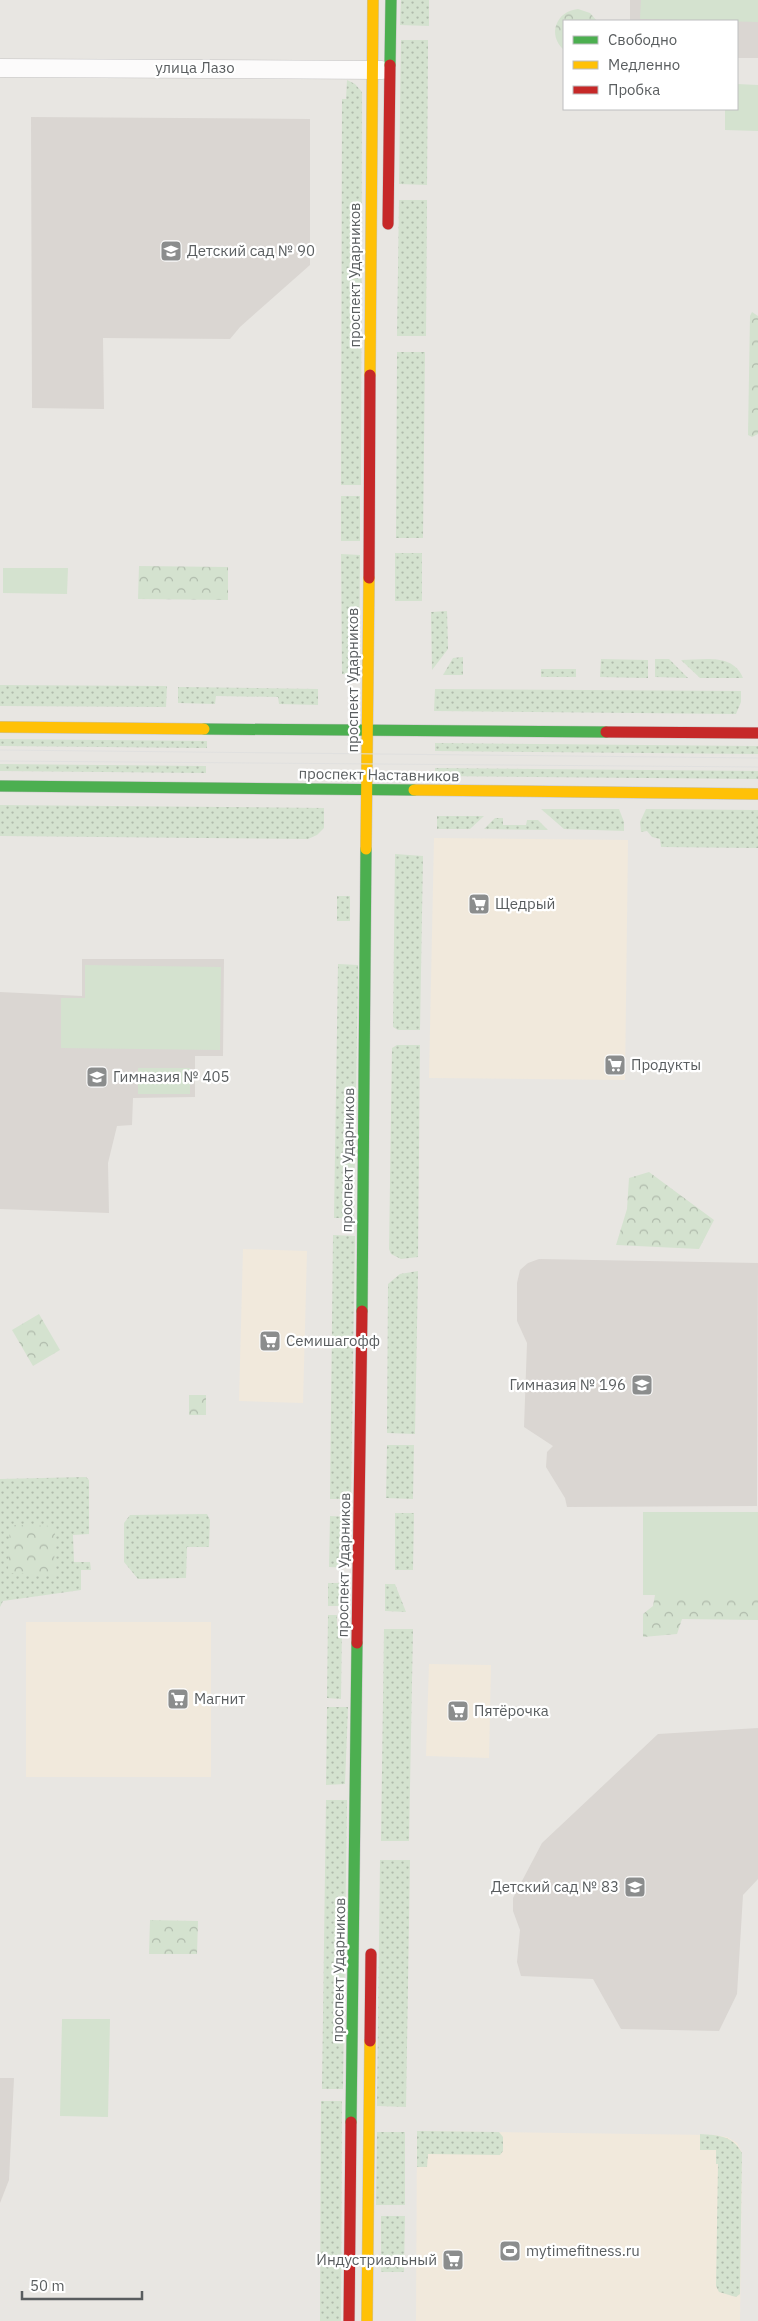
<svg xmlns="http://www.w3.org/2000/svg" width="758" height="2321" viewBox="0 0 758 2321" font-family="'IBM Plex Sans',sans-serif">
<defs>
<pattern id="grass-dots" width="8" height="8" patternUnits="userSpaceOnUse" patternTransform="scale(1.25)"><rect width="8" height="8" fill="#d4e2cf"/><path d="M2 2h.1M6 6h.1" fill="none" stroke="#afbaab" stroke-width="1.8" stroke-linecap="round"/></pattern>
<pattern id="forest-crowns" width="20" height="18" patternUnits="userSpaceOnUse" patternTransform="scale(1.25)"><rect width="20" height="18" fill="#d4e2cf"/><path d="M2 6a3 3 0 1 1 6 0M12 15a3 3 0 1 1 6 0" fill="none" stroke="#afbaab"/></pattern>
</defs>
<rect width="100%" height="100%" fill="#e8e6e2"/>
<g fill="#f1e9dc">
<path d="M434,838L628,840L625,1080L429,1078Z"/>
<path d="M243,1249L307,1251L303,1403L239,1401Z"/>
<rect x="26" y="1622" width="185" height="155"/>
<path d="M429,1664L491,1665L489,1758L426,1756Z"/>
<path d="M417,2131L714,2135L727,2137L737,2143L742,2153L740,2321H416Z"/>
</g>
<g fill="#dad6d2">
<path d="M630,0H758V58H737V21H630Z"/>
<path d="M31,117L310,119V265L240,327L230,339L103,338L104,409L32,408Z"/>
<path d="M82,959H224L223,1056H195V1097L133,1098L132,1125L117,1126L108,1163L109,1213L0,1209V992L82,996Z"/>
<path d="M539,1259L758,1263L757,1506L567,1507L565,1498L546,1467L547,1452L553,1446L524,1427L527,1343L517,1321V1283L520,1270L528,1263Z"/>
<path d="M758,1728V1879L743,1895L737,1994L719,2031L621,2029L593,1979L521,1976L517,1962L520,1930L513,1911V1898L542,1843L658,1734Z"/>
<path d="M0,2078H14L9,2180L0,2203Z"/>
</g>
<g fill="url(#grass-dots)">
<path d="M401,0H429V26L400,25Z"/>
<path d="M401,40H428L427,185L399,184Z"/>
<path d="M347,80L355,84L362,92L361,485H341L342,99H346Z"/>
<path d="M399,200H427L426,336H397Z"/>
<path d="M397,352H425L423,538H396Z"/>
<rect x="341" y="496" width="19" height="45"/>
<rect x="395" y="553" width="27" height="48"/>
<path d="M341,554L360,555L359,675L342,674Z"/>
<path d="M447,611L448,649L432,670L431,612Z"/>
<path d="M463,657V675H443L453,658Z"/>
<path d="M601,659L648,660V678L600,677Z"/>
<path d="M655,659H669L688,678L655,677Z"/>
<path d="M681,660C704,660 733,653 743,678H700Z"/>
<rect x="541" y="669" width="35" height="8"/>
<path d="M0,685L167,686L166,707L0,706Z"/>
<path d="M178,687L318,689V705L279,704L278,697L216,696L215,704L178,703Z"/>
<path d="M435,689L741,691V702L736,714L434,711Z"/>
<path d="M0,739L207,741V748L0,746Z"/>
<path d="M435,743L758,746V754L435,751Z"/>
<path d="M0,764L206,766V773L0,771Z"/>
<path d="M435,768L758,771V779L435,776Z"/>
<path d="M0,805L324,808V828L317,835L308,839L0,836Z"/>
<path d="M541,809H619L624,822V831L564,829Z"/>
<path d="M646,809L758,810V848L661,847L660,839L652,837L647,831L641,832L640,822Z"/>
<path d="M437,816H484L470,829H437Z"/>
<path d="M495,818H503V825H526L527,820H538L548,830L484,829Z"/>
<path d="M395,854L423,856L420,1030H398L393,1027Z"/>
<rect x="337" y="896" width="13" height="25"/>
<path d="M338,964L358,965L354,1218H334Z"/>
<path d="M397,1045H420L418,1257L401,1259L391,1254L389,1249L392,1048Z"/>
<path d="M333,1235L355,1236L351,1499H330Z"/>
<path d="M418,1271L415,1434L387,1433L388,1284L400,1274Z"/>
<path d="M387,1445H414L413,1499L386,1498Z"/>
<path d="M86,1477L89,1480V1534L73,1535L74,1562H90L91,1570H81V1590L3,1601L0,1607V1479Z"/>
<path d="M395,1513H414L413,1570H395Z"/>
<path d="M207,1514L210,1520L209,1547H187L186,1578L138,1579L124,1562V1523L130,1515Z"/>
<path d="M330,1516L351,1517L350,1568L329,1567Z"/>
<path d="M328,1583H344L343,1606H328Z"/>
<path d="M385,1584H395L406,1612L385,1611Z"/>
<path d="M328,1615H337V1626H342L341,1699L327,1698Z"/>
<path d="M384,1629H413L409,1841H381Z"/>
<path d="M327,1707H348L345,1784L326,1785Z"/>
<path d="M326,1800H347L343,2089H322Z"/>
<path d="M380,1860H410L406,2107L377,2106Z"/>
<path d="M321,2101H342L341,2321H320Z"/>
<path d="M417,2131L499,2132L503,2137V2151L500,2155L428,2154L427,2167H417Z"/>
<path d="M377,2132H405V2205H376Z"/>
<path d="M700,2134C719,2135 733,2136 742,2153L740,2294L736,2297L719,2292L716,2286L718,2164H716V2150H700Z"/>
<path d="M381,2216H405L404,2272H381Z"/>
</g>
<g fill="url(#forest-crowns)">
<path d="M578,9L590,13L597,21H564V50C547,35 556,11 578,9Z"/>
<path d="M752,312L758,316V434L752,437L748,435L750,316Z"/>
<path d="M139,566L228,567V600L138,599Z"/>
<path d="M649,1172L714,1220L699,1249L616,1245L627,1209L629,1178Z"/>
<path d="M39,1314L60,1350L33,1366L12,1330Z"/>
<rect x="189" y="1395" width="17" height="20"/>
<path d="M10,1525L55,1526L54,1575L8,1573Z"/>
<path d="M655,1595H758V1620L682,1619L677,1634L643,1637V1614L653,1606Z"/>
<path d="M150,1920L198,1921L197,1954H149Z"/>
</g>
<g fill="#d4e2cf">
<path d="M641,0H758V22L640,19Z"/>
<path d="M737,84L758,85V131L725,130V109H737Z"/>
<path d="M3,568H68L67,594L3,593Z"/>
<path d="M85,965L221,967L220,1050L61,1048V998H85Z"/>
<rect x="138" y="1068" width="52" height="26"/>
<rect x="643" y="1512" width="115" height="83"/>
<path d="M62,2019H110L108,2117L60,2116Z"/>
</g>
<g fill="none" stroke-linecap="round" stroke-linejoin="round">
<g stroke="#c4c3c3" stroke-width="19">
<path id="street" d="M0,68L382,70"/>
</g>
<g stroke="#c3c3c3" stroke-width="12">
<g id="fast">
<path d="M390,65L391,0"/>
<path d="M204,729L606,732"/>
<path d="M0,786L414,790"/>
<path d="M362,1311L366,849"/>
<path d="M351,2122L357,1643"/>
</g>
</g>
<g stroke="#c3c3c3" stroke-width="12">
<g id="slow">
<path d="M370,375L373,0"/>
<path d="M0,727L204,729"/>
<path d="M414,790L758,794"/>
<path d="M366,849L369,578"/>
<path d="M367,2321L370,2041"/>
</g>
</g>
<g stroke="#c3c3c3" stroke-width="12">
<g id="jam">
<path d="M388,224L390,65"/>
<path d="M369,578L370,375"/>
<path d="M606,732L758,733"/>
<path d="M357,1643L362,1311"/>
<path d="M370,2041L371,1954"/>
<path d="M349,2321L351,2122"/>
</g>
</g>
<use href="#street" stroke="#fcfbfb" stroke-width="18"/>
<use href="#fast" stroke="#4caf50" stroke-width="11"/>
<use href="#slow" stroke="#ffc107" stroke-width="11"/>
<use href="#jam" stroke="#c62828" stroke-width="11"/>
<g stroke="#e0e0df" stroke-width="1">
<path d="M0,750L758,758"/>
<path d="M0,761L758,767"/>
</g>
</g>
<defs>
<g id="school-square" transform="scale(1.125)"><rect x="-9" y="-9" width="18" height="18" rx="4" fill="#8b8d8d" stroke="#fff"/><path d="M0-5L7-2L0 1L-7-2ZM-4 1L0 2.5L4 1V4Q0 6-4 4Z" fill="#fff"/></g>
<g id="supermarket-square" transform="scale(1.125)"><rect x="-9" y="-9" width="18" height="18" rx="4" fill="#8b8d8d" stroke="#fff"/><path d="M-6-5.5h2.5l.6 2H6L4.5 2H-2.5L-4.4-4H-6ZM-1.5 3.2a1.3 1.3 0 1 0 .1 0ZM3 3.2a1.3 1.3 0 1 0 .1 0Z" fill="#fff"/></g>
<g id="stadium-square" transform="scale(1.125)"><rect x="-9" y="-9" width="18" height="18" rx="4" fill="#8b8d8d" stroke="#fff"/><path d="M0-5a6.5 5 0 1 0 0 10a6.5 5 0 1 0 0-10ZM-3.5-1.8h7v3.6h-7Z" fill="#fff"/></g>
</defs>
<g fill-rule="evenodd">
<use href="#school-square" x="171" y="251"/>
<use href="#supermarket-square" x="479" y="904"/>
<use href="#supermarket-square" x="615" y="1065"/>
<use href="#school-square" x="97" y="1077"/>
<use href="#supermarket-square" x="270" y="1341"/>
<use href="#school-square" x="642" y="1385"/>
<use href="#supermarket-square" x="178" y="1699"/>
<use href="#supermarket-square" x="458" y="1711"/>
<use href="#school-square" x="635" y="1887"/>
<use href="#stadium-square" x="510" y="2251"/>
<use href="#supermarket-square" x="453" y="2260"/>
</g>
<g text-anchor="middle" stroke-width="4.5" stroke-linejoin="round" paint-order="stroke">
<g font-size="15" fill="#595d5f" stroke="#fff">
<text x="195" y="73">улица Лазо</text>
<text transform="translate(355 275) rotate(-90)" y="5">проспект Ударников</text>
<text transform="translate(353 680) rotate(-90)" y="5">проспект Ударников</text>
<text transform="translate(379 775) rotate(1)" y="5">проспект Наставников</text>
<text transform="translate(348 1160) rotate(-89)" y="5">проспект Ударников</text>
<text transform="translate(344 1565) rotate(-89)" y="5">проспект Ударников</text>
<text transform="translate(339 1970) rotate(-89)" y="5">проспект Ударников</text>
</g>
<g font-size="15" fill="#595d5f" stroke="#fff" text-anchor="start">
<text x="187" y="256">Детский сад № 90</text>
<text x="495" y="909">Щедрый</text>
<text x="631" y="1070">Продукты</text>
<text x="113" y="1082">Гимназия № 405</text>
<text x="286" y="1346">Семишагофф</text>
<text x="626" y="1390" text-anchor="end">Гимназия № 196</text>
<text x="194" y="1704">Магнит</text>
<text x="474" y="1716">Пятёрочка</text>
<text x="619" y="1892" text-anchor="end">Детский сад № 83</text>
<text x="526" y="2256">mytimefitness.ru</text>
<text x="437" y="2265" text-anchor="end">Индустриальный</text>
</g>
</g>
<rect x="563" y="20" width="175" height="90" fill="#ffffff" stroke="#bdbebf"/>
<rect x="573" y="36" width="25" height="8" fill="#4caf50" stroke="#bdbebf"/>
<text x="608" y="45" font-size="15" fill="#595d5f">Свободно</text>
<rect x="573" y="61" width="25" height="8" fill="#ffc107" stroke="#bdbebf"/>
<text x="608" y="70" font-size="15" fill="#595d5f">Медленно</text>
<rect x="573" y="86" width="25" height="8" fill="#c62828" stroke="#bdbebf"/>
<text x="608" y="95" font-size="15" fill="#595d5f">Пробка</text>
<path d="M22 2291v8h120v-8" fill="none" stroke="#595d5f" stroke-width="2.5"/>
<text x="30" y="2291" font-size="15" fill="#595d5f" stroke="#ffffff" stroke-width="4" paint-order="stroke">50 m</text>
</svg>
